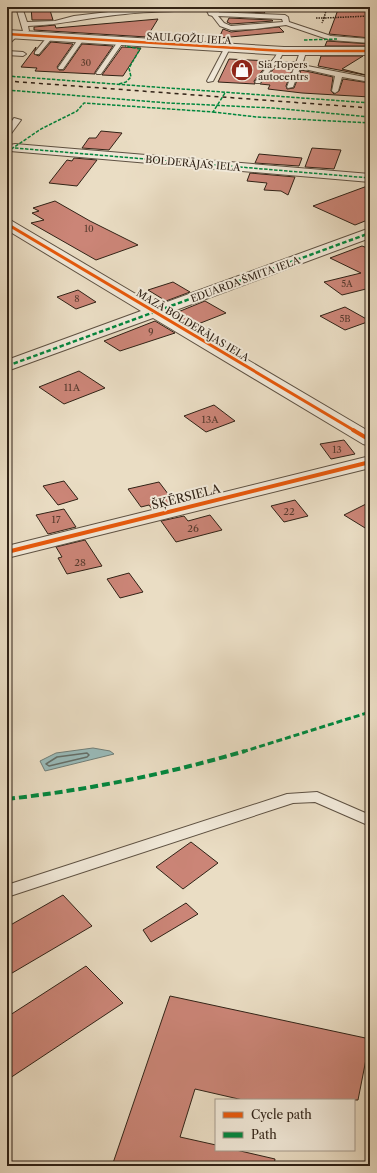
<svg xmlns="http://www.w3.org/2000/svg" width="377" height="1173" viewBox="0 0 377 1173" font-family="'Libre Caslon Text',serif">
<rect width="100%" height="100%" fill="#eaddc4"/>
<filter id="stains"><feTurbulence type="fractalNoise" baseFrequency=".005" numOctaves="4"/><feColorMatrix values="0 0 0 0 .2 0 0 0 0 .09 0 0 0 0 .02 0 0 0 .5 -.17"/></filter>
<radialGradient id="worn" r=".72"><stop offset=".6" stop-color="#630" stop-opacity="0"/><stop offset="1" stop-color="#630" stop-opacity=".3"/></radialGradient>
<path fill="#99bbba" stroke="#6f7e78" d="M93,748L110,751L114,754L45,771L40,761L56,753Z"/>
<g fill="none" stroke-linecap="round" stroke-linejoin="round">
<path stroke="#646e68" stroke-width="1.5" d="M87,753L89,755L87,757L49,766L46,764L57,757Z"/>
</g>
<g fill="#cb8577" stroke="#302216">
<path d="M31,7H49L53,20H32Z"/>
<path d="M234,7L261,8L265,13L232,11Z"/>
<path d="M339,7H370V38L329,34Z"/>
<path d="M229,18L272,20L273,21L231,24L227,22Z"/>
<path d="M158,19L147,37L34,30V27L55,25L56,28Z"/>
<path d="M279,27L284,32L219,38L223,29L231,32Z"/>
<path d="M327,41L370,44V46H325Z"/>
<path d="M51,42L73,44L57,67L59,70H64L82,44L113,46L95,72V74L35,71L37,68L21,67L36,47L34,54L39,56Z"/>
<path d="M122,47L141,48L123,76L102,75Z"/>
<path d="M321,56H363L342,69L370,76L318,66Z"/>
<path d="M229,59L270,61L254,81L255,84L218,82Z"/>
<path d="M280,62H295L286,86L287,89L294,88L301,70L333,77L331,91L334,94L339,91L343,79L370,83V97L302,93L268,89L270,85L260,84Z"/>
<path d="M101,131L122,133L109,150L82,148L89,138H96Z"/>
<path d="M312,148L341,150L334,169L305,167Z"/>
<path d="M259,154L302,158L299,166L255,163Z"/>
<path d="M74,158L97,160L77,186L49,183L67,160L72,161Z"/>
<path d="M250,173L295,177L288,195L281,191L264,190L267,183L247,181Z"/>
<path d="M370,185V219L355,225L313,206Z"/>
<path d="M55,201L90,221L138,245L96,260L31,223L44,220L32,213L39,211L33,208Z"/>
<path d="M362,246L370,249V288L342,295L324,282L361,273L330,258Z"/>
<path d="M173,282L190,292L166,301L148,290Z"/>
<path d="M78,290L96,302L76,309L57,297Z"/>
<path d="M205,301L226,313L193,326L173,314Z"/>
<path d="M345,307L370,321L345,330L320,316Z"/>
<path d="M155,321L175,333L120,351L104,341Z"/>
<path d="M79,371L105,388L64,404L39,387Z"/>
<path d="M214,405L235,421L206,432L184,416Z"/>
<path d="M344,440L355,454L331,459L320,444Z"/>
<path d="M64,481L78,499L58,505L43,486Z"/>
<path d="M159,482L175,503L152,509L149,505L141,507L128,489Z"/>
<path d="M295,500L308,516L284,522L271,506Z"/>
<path d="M370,502V531L344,515Z"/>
<path d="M64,509L76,527L48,534L36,515Z"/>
<path d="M210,515L222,530L176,542L161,521L184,516L188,521Z"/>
<path d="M85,540L102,566L67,574L58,558L62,557L56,547Z"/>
<path d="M129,573L143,592L120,598L107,579Z"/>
<path d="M191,842L218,863L183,889L156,867Z"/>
<path d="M63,895L92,926L7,976V927Z"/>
<path d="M186,903L198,914L151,942L143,930Z"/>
<path d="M86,966L123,1003L7,1080V1017Z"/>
<path d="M170,996L370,1039L358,1100H243L195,1089L180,1137L216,1145V1150H236L275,1159L274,1166H112Z"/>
</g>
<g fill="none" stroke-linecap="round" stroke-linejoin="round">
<g stroke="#5e5142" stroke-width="2">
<g id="service">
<path d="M16,7H22L27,22L55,21L74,16L126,10L193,7L214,8L211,10C182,11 153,11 125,14C92,17 60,25 28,26L29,31L26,33L23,31Z"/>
<path d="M211,12L285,15L288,17L289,22L331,36L370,39V43L330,40L286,25L255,29L231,30L220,26L210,13ZM218,16L282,19L283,22L231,26L224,23Z"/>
<path d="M13,34L18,35L7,46V40Z"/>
<path d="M48,36L53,37L39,54H35V52Z"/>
<path d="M79,38L84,39L63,69H59L58,68Z"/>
<path d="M119,40L124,41L101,74H97L96,73Z"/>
<path d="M225,47L230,48L213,81L208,82L207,81Z"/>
<path d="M279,50L284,51L280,59L260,83H256L255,82L275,57Z"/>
<path d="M303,50L306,52L302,65L370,78V82L342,77L338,91L335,93L332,91L335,76L300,68L293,87L288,88L287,87L300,52Z"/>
<path d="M7,51L23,52L26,54L23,56L7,55Z"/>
<path d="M14,118L21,120L10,135H7V128Z"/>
<path d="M317,792L370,815V826L315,802L293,803L7,897V885L287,794Z"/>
</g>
</g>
<g stroke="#5e5142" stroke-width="2">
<g id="minor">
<path d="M205,7H217L219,13L213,16L209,15Z"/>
<path d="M7,30L284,47H370V55H284L7,38Z"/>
<path d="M15,144L370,174V182L10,151L8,148L10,145Z"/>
<path d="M7,219L12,221L156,306L370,228V238L168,313L370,432V446L363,444L153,318L7,371V360L141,311L7,230Z"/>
<path d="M370,456V468L7,558V546Z"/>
</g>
</g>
<g stroke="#302216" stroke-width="1.5" stroke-dasharray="1.5 1" stroke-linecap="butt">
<path d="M327,7L324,18L370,16"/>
<path d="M316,18H324L322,23"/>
</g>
<use href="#service" fill="#f1e9d9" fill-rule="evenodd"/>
<use href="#minor" fill="#f1e9d9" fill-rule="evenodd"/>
<path stroke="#302216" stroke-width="1.5" stroke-dasharray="4 4" stroke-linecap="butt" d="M7,81L370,108"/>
<g stroke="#00873e" stroke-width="1.5" stroke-dasharray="3.5 1.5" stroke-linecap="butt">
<path d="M304,40L337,39"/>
<path d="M7,76L370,103"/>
<path d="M119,84L126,82L131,77L129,68L140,49L125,46"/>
<path d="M7,90L168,103L273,108L370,117"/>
<path d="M213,112L257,117L370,123"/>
<path d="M15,148L370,178"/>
<path d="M7,152L41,129L77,111L84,103L213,112L225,93"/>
</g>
<path stroke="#00873e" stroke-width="2.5" stroke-dasharray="4.5 2.5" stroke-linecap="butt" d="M7,366L370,233"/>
<path stroke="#00873e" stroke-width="3" stroke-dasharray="6 3" stroke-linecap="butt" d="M242,752L370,712"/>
<path stroke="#00873e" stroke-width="4" stroke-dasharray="8 4" stroke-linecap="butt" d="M7,799C88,790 167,774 245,751"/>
<g stroke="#f1e9d9" stroke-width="4">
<path id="cycleway-far2" d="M7,34L284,51H370"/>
</g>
<g stroke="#f1e9d9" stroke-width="5">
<path id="cycleway-far1" d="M7,224L355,431"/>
</g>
<g stroke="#f1e9d9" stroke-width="6">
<g id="cycleway">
<path d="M353,430L370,440"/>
<path d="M7,552L370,462"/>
</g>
</g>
<use href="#cycleway-far2" stroke="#e8590c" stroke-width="2.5"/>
<use href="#cycleway-far1" stroke="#e8590c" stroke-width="3"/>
<use href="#cycleway" stroke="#e8590c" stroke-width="4"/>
</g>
<defs>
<g id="shop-disc" transform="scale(1.15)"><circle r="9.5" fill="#8f2418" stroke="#f1e9d9"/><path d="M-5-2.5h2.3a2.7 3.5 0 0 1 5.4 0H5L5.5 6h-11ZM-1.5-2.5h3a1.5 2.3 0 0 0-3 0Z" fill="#fff"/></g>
</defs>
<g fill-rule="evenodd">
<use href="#shop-disc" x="242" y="70"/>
</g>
<g text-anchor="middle" stroke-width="4" stroke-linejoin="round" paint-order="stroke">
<g font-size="9" fill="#573b2e">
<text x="86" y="66">30</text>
<text x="89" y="232">10</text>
<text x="347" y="287">5A</text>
<text x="77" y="302">8</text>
<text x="345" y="322">5B</text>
<text x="151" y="335">9</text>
</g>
<g font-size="10" fill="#302216" stroke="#f1e9d9">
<text transform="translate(189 38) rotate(3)" y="4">SAULGOŽU IELA</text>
<text transform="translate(193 163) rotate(5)" y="4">BOLDERĀJAS IELA</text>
<text transform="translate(245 279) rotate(-20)" y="4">EDUARDA ŠMITA IELA</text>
<text transform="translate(193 325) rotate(31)" y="4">MAZĀ BOLDERĀJAS IELA</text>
</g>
<g font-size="10" fill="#302216" stroke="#f1e9d9" text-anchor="start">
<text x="258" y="68">Sia Topers<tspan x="258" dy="12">autocentrs</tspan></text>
</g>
<g font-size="10" fill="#573b2e">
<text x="72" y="391">11A</text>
<text x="210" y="423">13A</text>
<text x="337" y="453">13</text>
<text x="289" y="515">22</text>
<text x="56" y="523">17</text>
<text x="193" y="532">26</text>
<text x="80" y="566">28</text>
</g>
<g font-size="12" fill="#302216" stroke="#f1e9d9">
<text transform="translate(186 497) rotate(-14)" y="4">ŠĶĒRSIELA</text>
</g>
</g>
<rect width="377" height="1173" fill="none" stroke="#eaddc4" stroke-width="24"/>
<rect x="8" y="8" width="361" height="1157" fill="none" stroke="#302216" stroke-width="2"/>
<rect x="12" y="12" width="353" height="1149" fill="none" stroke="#302216"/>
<rect x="215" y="1099" width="140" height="52" fill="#f1e9d9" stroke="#a4998b"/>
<rect x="223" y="1112" width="20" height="6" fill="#e8590c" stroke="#a4998b"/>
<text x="251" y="1119" font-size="12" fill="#302216">Cycle path</text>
<rect x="223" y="1132" width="20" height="6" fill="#00873e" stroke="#a4998b"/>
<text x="251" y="1139" font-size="12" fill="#302216">Path</text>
<rect width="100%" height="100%" filter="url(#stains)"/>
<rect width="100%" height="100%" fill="url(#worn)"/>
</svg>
